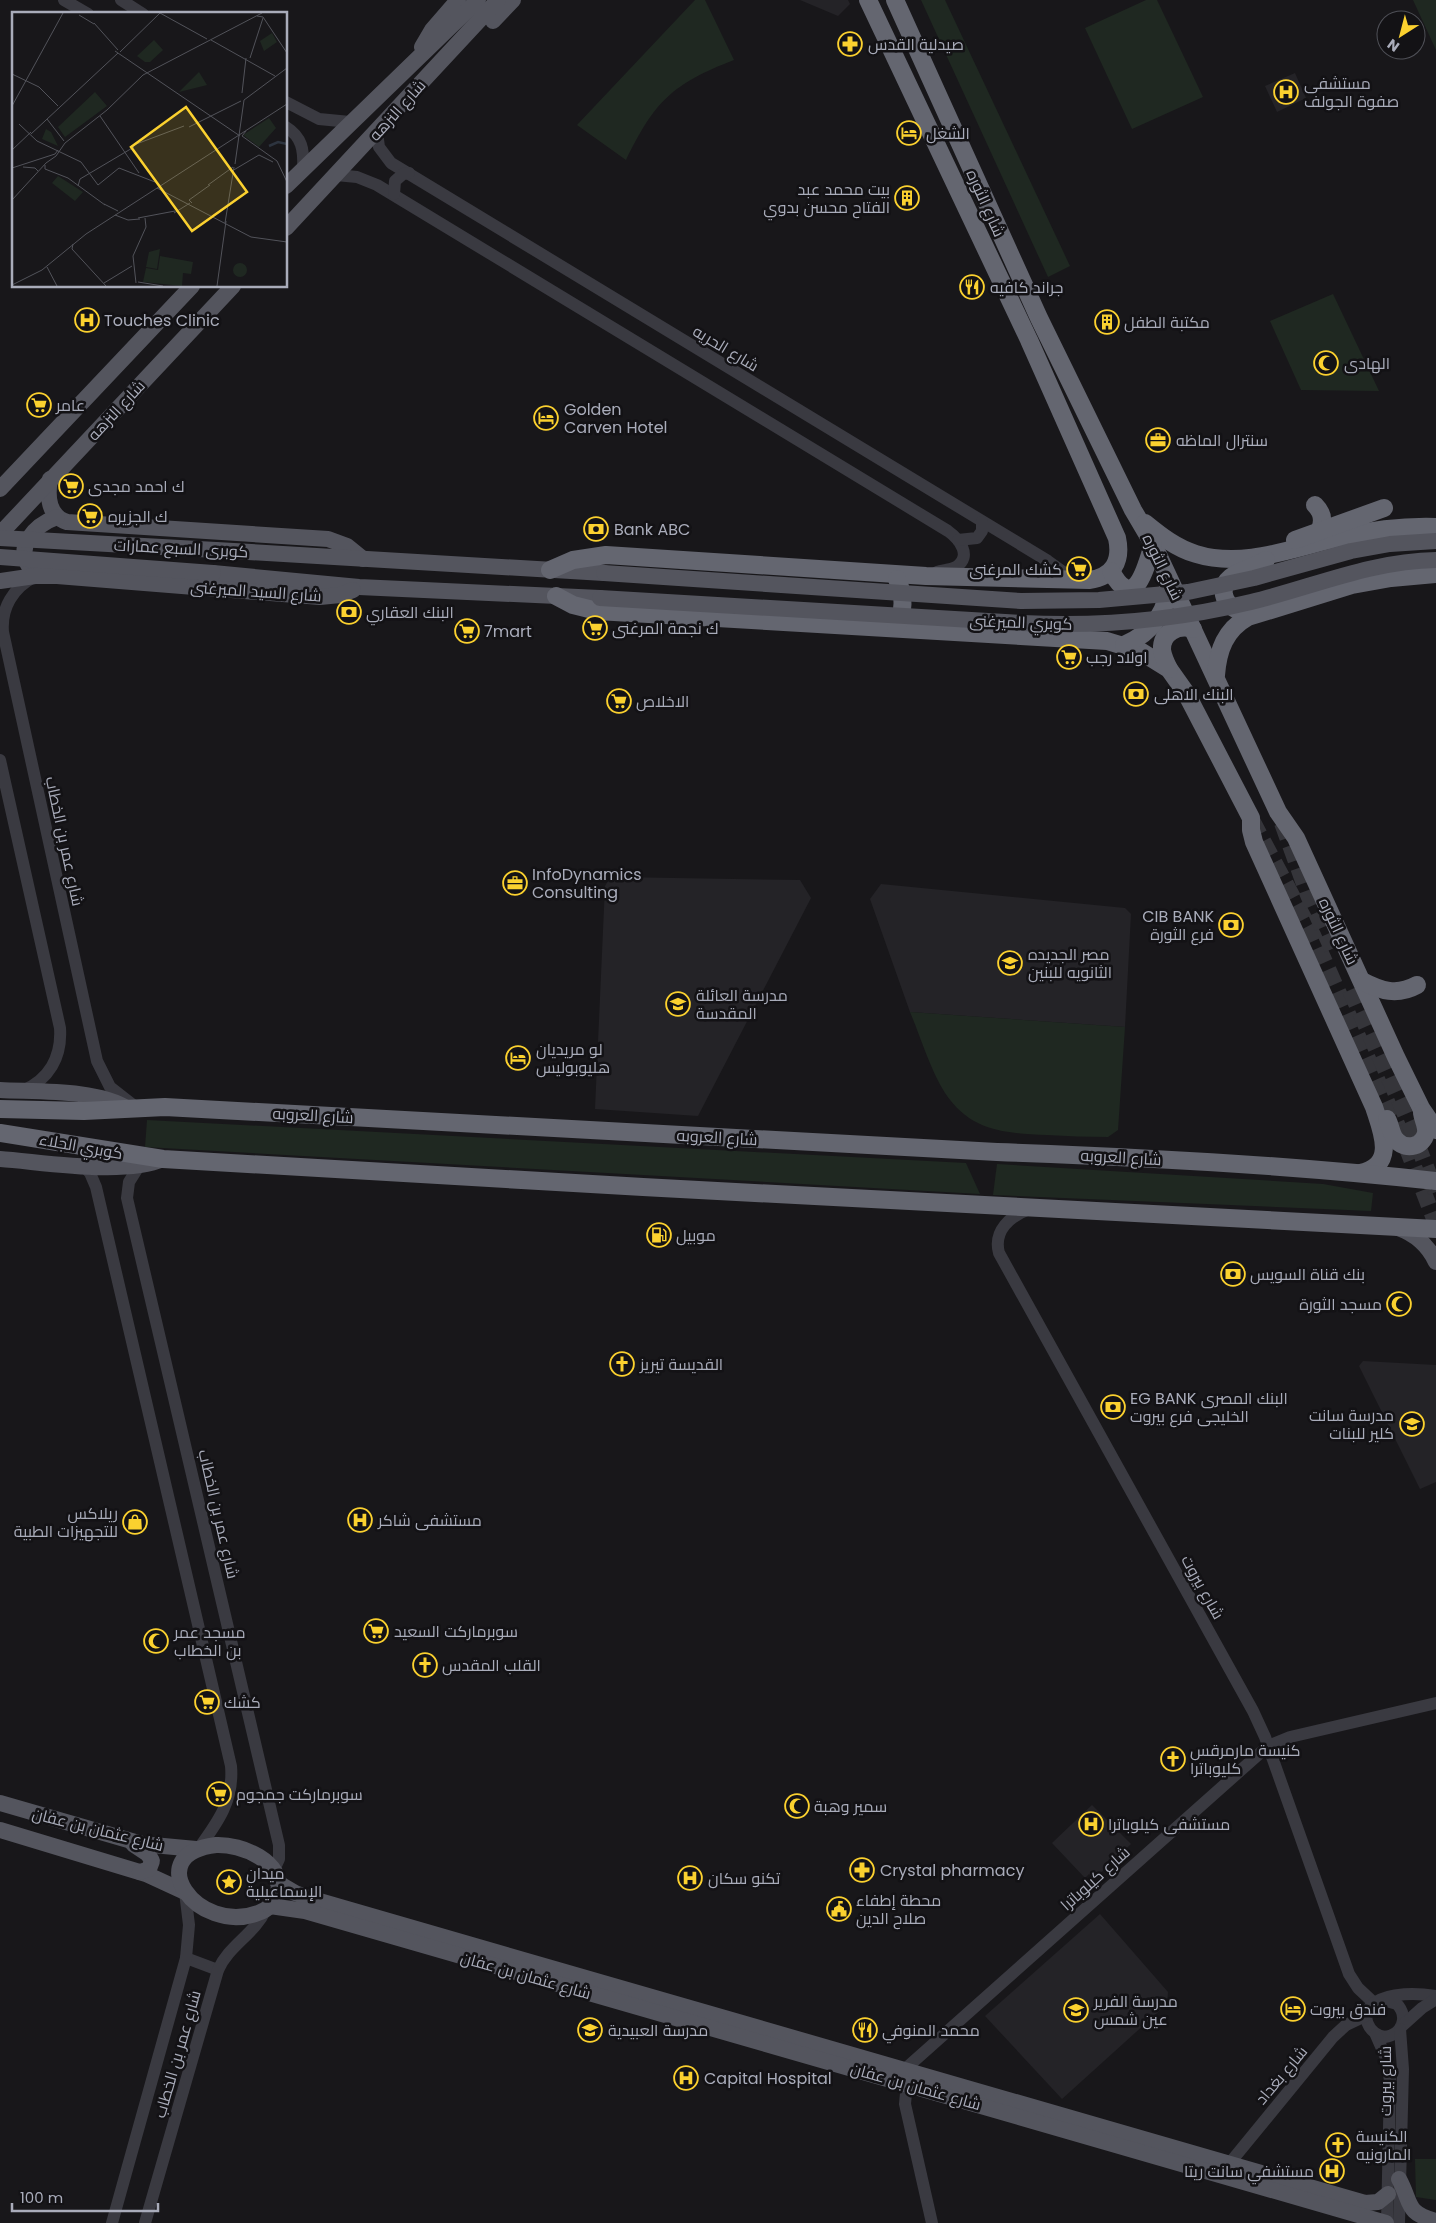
<svg xmlns="http://www.w3.org/2000/svg" width="1436" height="2223" viewBox="0 0 1436 2223" font-family="Poppins,Cairo,sans-serif">
<rect width="100%" height="100%" fill="#18171a"/>
<g fill="#242327">
<path d="M800,0H848L850,4L838,16Z"/>
<path d="M1295,73L1306,98L1277,112L1265,86Z"/>
<path d="M616,877L800,880L811,898L698,1116L595,1109L605,886L608,881Z"/>
<path d="M881,884L1125,908L1131,914L1125,1027L910,1012L870,899Z"/>
<path d="M1363,1361L1436,1365V1482L1420,1489L1359,1366Z"/>
<path d="M1092,1805L1131,1844L1094,1879L1089,1874L1085,1878L1052,1843Z"/>
<path d="M1100,1914L1168,1992L1167,2004L1062,2099L985,2016Z"/>
</g>
<g fill="#1f2821">
<path d="M695,0H705L734,60C672,84 655,101 626,160L577,125Z"/>
<path d="M921,0H945L1070,266L1048,277Z"/>
<path d="M1146,0H1157L1203,97L1132,129L1085,28Z"/>
<path d="M1413,0H1436V50Z"/>
<path d="M1333,294L1379,391L1301,390L1270,321Z"/>
<path d="M910,1012L1125,1027L1118,1130L1108,1137C1088,1137 1067,1136 1047,1135C1005,1133 971,1132 945,1093C930,1069 921,1038 910,1012Z"/>
<path d="M147,1120L966,1163L980,1194L145,1147Z"/>
<path d="M997,1164L1323,1184L1373,1193L1371,1211L993,1195Z"/>
<path d="M1415,2159H1436V2200L1416,2197Z"/>
</g>
<g fill="none" stroke-linecap="round" stroke-linejoin="round">
<g stroke="#35353a" stroke-width="16" stroke-dasharray="16 8" stroke-linecap="butt">
<path d="M1252,820L1313,935L1401,1133L1436,1224"/>
<path d="M1282,823L1308,895L1332,949"/>
<path d="M1350,990L1411,1128L1436,1192"/>
</g>
<g stroke="#3a3a41" stroke-width="12">
<path d="M64,0L88,14"/>
<path d="M121,0L143,14"/>
<path d="M286,102L319,119L350,122"/>
<path d="M286,127C302,137 304,150 303,167"/>
<path d="M377,132L379,147L391,163L1048,561L1073,579"/>
<path d="M336,175L357,177L377,185L948,531C959,539 973,556 956,567C951,570 943,570 937,572"/>
<path d="M394,194L395,181L403,174L409,173"/>
<path d="M958,540L977,538L982,531V522"/>
<path d="M34,577C13,588 1,608 3,632L97,1061L110,1087L133,1105"/>
<path d="M0,760L60,1028C62,1057 49,1080 22,1091"/>
<path d="M83,1165L90,1173L96,1187L231,1766C234,1800 218,1822 199,1848"/>
<path d="M139,1166L129,1182L127,1198L279,1845V1859L273,1872"/>
<path d="M1029,1209C1010,1216 993,1231 999,1253L1253,1711L1265,1737L1349,1974L1358,1988L1374,2003"/>
<path d="M186,1958L218,1970"/>
<path d="M1383,2000L1397,2004C1409,2017 1402,2035 1385,2037C1368,2034 1359,2014 1374,2003C1390,1992 1418,1993 1436,1996"/>
<path d="M1402,2026L1422,2008L1436,1999"/>
<path d="M1376,2035L1387,2060L1390,2081L1387,2223"/>
<path d="M904,2070L1268,1746L1290,1737L1436,1703"/>
<path d="M911,2085L906,2093L905,2104L932,2223"/>
<path d="M1229,2164L1333,2037L1346,2025L1367,2015"/>
<path d="M112,2223L186,1958L189,1925L185,1892"/>
<path d="M145,2223L218,1970C229,1945 255,1934 266,1909"/>
<path d="M1399,2223L1403,2069L1400,2029"/>
</g>
<g stroke="#54555e" stroke-width="16">
<path d="M493,21L513,0"/>
<path d="M422,47L432,30L458,0"/>
<path d="M286,186L478,0"/>
<path d="M286,228L498,0"/>
<path d="M50,479C47,496 48,516 67,522L328,539L347,546L363,559"/>
<path d="M0,489L192,286"/>
<path d="M0,534L233,286"/>
<path d="M216,550L604,573"/>
<path d="M32,570C12,548 35,525 57,517"/>
<path d="M213,573L359,587L600,598"/>
<path d="M0,581L35,576H57L320,597L340,595L353,590"/>
<path d="M0,1090C36,1092 98,1089 128,1109"/>
<path d="M0,1159C43,1162 124,1176 163,1159"/>
<path d="M1398,1228C1415,1234 1428,1245 1436,1262"/>
<path d="M0,1803L142,1844L196,1849"/>
<path d="M0,1830L146,1874L185,1892"/>
<path d="M133,1844L148,1854L152,1861L149,1869L140,1872"/>
<path d="M216,1845C241,1844 285,1861 278,1893C276,1903 267,1910 258,1913C197,1936 139,1854 216,1845Z"/>
<path d="M278,1883L295,1893L309,1898L1365,2203L1378,2202L1388,2194"/>
<path d="M270,1906L305,1911L1386,2223"/>
<path d="M1399,2179C1412,2203 1405,2213 1436,2221"/>
</g>
<g stroke="#646670" stroke-width="18">
<path d="M895,0L1039,318L1133,510L1153,544L1278,812L1296,838L1396,1057L1421,1108L1436,1130"/>
<path d="M1315,505C1322,512 1324,520 1320,529"/>
<path d="M1145,523C1161,536 1176,548 1196,554C1244,569 1295,547 1342,537C1372,530 1404,526 1436,527"/>
<path d="M1295,540L1384,508"/>
<path d="M550,570L573,560L606,555L926,576L1089,580C1113,577 1122,561 1117,538L1029,340L868,0"/>
<path d="M1111,571C1135,616 1147,564 1153,544"/>
<path d="M556,596L573,605L597,611L1107,641L1140,651L1169,669L1186,693L1251,818V830L1254,842L1374,1107C1382,1132 1397,1165 1360,1173"/>
<path d="M1243,612C1234,609 1226,605 1224,595C1220,572 1252,570 1266,560"/>
<path d="M896,628C904,611 905,597 897,579"/>
<path d="M1124,645C1152,633 1170,610 1168,579"/>
<path d="M1169,669C1166,663 1163,657 1162,650C1161,633 1178,624 1193,629"/>
<path d="M1216,675C1218,650 1225,630 1248,617L1352,585L1391,578L1436,574"/>
<path d="M1362,981C1381,991 1397,996 1417,985"/>
<path d="M0,1109L84,1111L165,1107L997,1152C1143,1157 1290,1165 1436,1181"/>
<path d="M1387,1119C1391,1126 1391,1136 1397,1141C1407,1151 1423,1146 1426,1133C1427,1126 1423,1120 1422,1113"/>
<path d="M0,1133L163,1159L643,1187L1436,1229"/>
</g>
<g stroke="#54555e" stroke-width="16">
<path d="M0,538L216,550"/>
<path d="M0,557L213,573"/>
<path d="M604,573L1021,601L1099,600L1188,592L1254,578L1351,551L1390,544L1436,541"/>
<path d="M600,598L1022,623C1099,627 1176,620 1251,602C1313,587 1371,561 1436,560"/>
</g>
</g>
<defs>
<g id="pharmacy-ring" transform="scale(1.25)"><circle r="9.5" fill="#131215" stroke="#fbd12f" stroke-width="1.5"/><path d="M-2-6h4v4h4v4h-4v4h-4v-4h-4v-4h4Z" fill="#fbd12f"/></g>
<g id="hospital-ring" transform="scale(1.25)"><circle r="9.5" fill="#131215" stroke="#fbd12f" stroke-width="1.5"/><path d="M-5-5h3v3.5h4V-5h3V5h-3V1.5h-4V5h-3Z" fill="#fbd12f"/></g>
<g id="hotel-ring" transform="scale(1.25)"><circle r="9.5" fill="#131215" stroke="#fbd12f" stroke-width="1.5"/><path d="M-6-4.5h1.5V1H6V5H4.5V3h-9V5H-6ZM-4 0a1.8 1.8 0 1 1 3.6 0ZM.5 0V-2.5h3Q6-2.5 6 0Z" fill="#fbd12f"/></g>
<g id="building-ring" transform="scale(1.25)"><circle r="9.5" fill="#131215" stroke="#fbd12f" stroke-width="1.5"/><path d="M-4-6H4V6H1V3H-1V6H-4ZM-2.5-4.3h1.7v1.8h-1.7ZM.8-4.3h1.7v1.8H.8ZM-2.5-1h1.7V.8h-1.7ZM.8-1h1.7V.8H.8Z" fill="#fbd12f"/></g>
<g id="restaurant-ring" transform="scale(1.25)"><circle r="9.5" fill="#131215" stroke="#fbd12f" stroke-width="1.5"/><path d="M-5-6h1v4h1v-4h1v4h1v-4h1v5L-1.5 .5V6h-2V.5L-5-1ZM5-6V6H3V1.5H1.5Q1.5-4 5-6Z" fill="#fbd12f"/></g>
<g id="mosque-ring" transform="scale(1.25)"><circle r="9.5" fill="#131215" stroke="#fbd12f" stroke-width="1.5"/><path d="M3.5-4.9A6 6 0 1 0 3.5 4.9A5 5 0 1 1 3.5-4.9Z" fill="#fbd12f"/></g>
<g id="supermarket-ring" transform="scale(1.25)"><circle r="9.5" fill="#131215" stroke="#fbd12f" stroke-width="1.5"/><path d="M-6-5.5h2.5l.6 2H6L4.5 2H-2.5L-4.4-4H-6ZM-1.5 3.2a1.3 1.3 0 1 0 .1 0ZM3 3.2a1.3 1.3 0 1 0 .1 0Z" fill="#fbd12f"/></g>
<g id="office-ring" transform="scale(1.25)"><circle r="9.5" fill="#131215" stroke="#fbd12f" stroke-width="1.5"/><path d="M-6-3h4V-5.5h4V-3h4V5H-6ZM-1-4.5V-3h2v-1.5ZM-6 0V1H6V0Z" fill="#fbd12f"/></g>
<g id="bank-ring" transform="scale(1.25)"><circle r="9.5" fill="#131215" stroke="#fbd12f" stroke-width="1.5"/><path d="M-6-4H6V4H-6ZM0-2.3a2.3 2.3 0 1 0 0 4.6a2.3 2.3 0 1 0 0-4.6Z" fill="#fbd12f"/></g>
<g id="school-ring" transform="scale(1.25)"><circle r="9.5" fill="#131215" stroke="#fbd12f" stroke-width="1.5"/><path d="M0-5L7-2L0 1L-7-2ZM-4 1L0 2.5L4 1V4Q0 6-4 4Z" fill="#fbd12f"/></g>
<g id="fuel-ring" transform="scale(1.25)"><circle r="9.5" fill="#131215" stroke="#fbd12f" stroke-width="1.5"/><path d="M-5.5-6h7V0h2V4h1.3V-2.5L3-4.5l.8-.8L6-3V5H2.5V1h-1V6h-7ZM-4.2-4.7v3.2H.2V-4.7Z" fill="#fbd12f"/></g>
<g id="church-ring" transform="scale(1.25)"><circle r="9.5" fill="#131215" stroke="#fbd12f" stroke-width="1.5"/><path d="M-1.2-6h2.4v3.5h3.3v2.4h-3.3V6h-2.4V-.1h-3.3v-2.4h3.3Z" fill="#fbd12f"/></g>
<g id="shop-ring" transform="scale(1.25)"><circle r="9.5" fill="#131215" stroke="#fbd12f" stroke-width="1.5"/><path d="M-5-2.5h2.3a2.7 3.5 0 0 1 5.4 0H5L5.5 6h-11ZM-1.5-2.5h3a1.5 2.3 0 0 0-3 0Z" fill="#fbd12f"/></g>
<g id="sight-ring" transform="scale(1.25)"><circle r="9.5" fill="#131215" stroke="#fbd12f" stroke-width="1.5"/><path d="M0-6L1.8-2.2L6-1.7L2.9 1.2L3.7 5.4L0 3.3L-3.7 5.4L-2.9 1.2L-6-1.7L-1.8-2.2Z" fill="#fbd12f"/></g>
<g id="civic-ring" transform="scale(1.25)"><circle r="9.5" fill="#131215" stroke="#fbd12f" stroke-width="1.5"/><path d="M-.6-6.5H3V-4.5H.6V-3L4-1V1h2V6H-6V1h2V-1L-.6-3ZM-1.2 2.5V6h2.4V2.5Z" fill="#fbd12f"/></g>
</defs>
<g fill-rule="evenodd">
<use href="#pharmacy-ring" x="850" y="44"/>
<use href="#hospital-ring" x="1286" y="92"/>
<use href="#hotel-ring" x="909" y="133"/>
<use href="#building-ring" x="907" y="198"/>
<use href="#restaurant-ring" x="972" y="287"/>
<use href="#hospital-ring" x="87" y="320"/>
<use href="#building-ring" x="1107" y="322"/>
<use href="#mosque-ring" x="1326" y="363"/>
<use href="#supermarket-ring" x="39" y="405"/>
<use href="#hotel-ring" x="546" y="418"/>
<use href="#office-ring" x="1158" y="440"/>
<use href="#supermarket-ring" x="71" y="486"/>
<use href="#supermarket-ring" x="90" y="516"/>
<use href="#bank-ring" x="596" y="529"/>
<use href="#supermarket-ring" x="1079" y="569"/>
<use href="#bank-ring" x="349" y="612"/>
<use href="#supermarket-ring" x="595" y="628"/>
<use href="#supermarket-ring" x="467" y="631"/>
<use href="#supermarket-ring" x="1069" y="657"/>
<use href="#bank-ring" x="1136" y="694"/>
<use href="#supermarket-ring" x="619" y="701"/>
<use href="#office-ring" x="515" y="883"/>
<use href="#bank-ring" x="1231" y="925"/>
<use href="#school-ring" x="1010" y="963"/>
<use href="#school-ring" x="678" y="1004"/>
<use href="#hotel-ring" x="518" y="1058"/>
<use href="#fuel-ring" x="659" y="1235"/>
<use href="#bank-ring" x="1233" y="1274"/>
<use href="#mosque-ring" x="1399" y="1304"/>
<use href="#church-ring" x="622" y="1364"/>
<use href="#bank-ring" x="1113" y="1407"/>
<use href="#school-ring" x="1412" y="1424"/>
<use href="#hospital-ring" x="360" y="1520"/>
<use href="#shop-ring" x="135" y="1522"/>
<use href="#supermarket-ring" x="376" y="1631"/>
<use href="#mosque-ring" x="156" y="1641"/>
<use href="#church-ring" x="425" y="1665"/>
<use href="#supermarket-ring" x="207" y="1702"/>
<use href="#church-ring" x="1173" y="1759"/>
<use href="#supermarket-ring" x="219" y="1794"/>
<use href="#mosque-ring" x="797" y="1806"/>
<use href="#hospital-ring" x="1091" y="1824"/>
<use href="#pharmacy-ring" x="862" y="1870"/>
<use href="#hospital-ring" x="690" y="1878"/>
<use href="#sight-ring" x="229" y="1882"/>
<use href="#civic-ring" x="839" y="1909"/>
<use href="#hotel-ring" x="1293" y="2009"/>
<use href="#school-ring" x="1076" y="2010"/>
<use href="#school-ring" x="590" y="2030"/>
<use href="#restaurant-ring" x="865" y="2030"/>
<use href="#hospital-ring" x="686" y="2078"/>
<use href="#church-ring" x="1338" y="2145"/>
<use href="#hospital-ring" x="1332" y="2171"/>
</g>
<g text-anchor="middle" stroke-width="5" stroke-linejoin="round" paint-order="stroke">
<g font-size="16" fill="#a9acba" stroke="#131215" text-anchor="start">
<text x="868" y="50">صيدلية القدس</text>
<text x="1304" y="89">مستشفى<tspan x="1304" dy="18">صفوة الجولف</tspan></text>
<text x="926" y="139">الشغل</text>
<text x="890" y="195" text-anchor="end">بيت محمد عبد<tspan x="890" dy="18">الفتاح محسن بدوي</tspan></text>
<text x="990" y="293">جراند كافيه</text>
<text x="104" y="326">Touches Clinic</text>
<text x="1124" y="328">مكتبة الطفل</text>
<text x="1344" y="369">الهادى</text>
<text x="56" y="411">عامر</text>
<text x="564" y="415">Golden<tspan x="564" dy="18">Carven Hotel</tspan></text>
<text x="1176" y="446">سنترال الماظه</text>
<text x="88" y="492">ك احمد مجدى</text>
<text x="108" y="522">ك الجزيره</text>
<text x="614" y="535">Bank ABC</text>
<text x="1062" y="575" text-anchor="end">كشك المرغنى</text>
<text x="366" y="618">البنك العقاري</text>
<text x="612" y="634">ك نجمة المرغنى</text>
<text x="484" y="637">7mart</text>
<text x="1086" y="663">اولاد رجب</text>
<text x="1154" y="700">البنك الاهلى</text>
<text x="636" y="707">الاخلاص</text>
<text x="532" y="880">InfoDynamics<tspan x="532" dy="18">Consulting</tspan></text>
<text x="1214" y="922" text-anchor="end">CIB BANK<tspan x="1214" dy="18">فرع الثورة</tspan></text>
<text x="1028" y="960">مصر الجديده<tspan x="1028" dy="18">الثانويه للبنين</tspan></text>
<text x="696" y="1001">مدرسة العائلة<tspan x="696" dy="18">المقدسة</tspan></text>
<text x="536" y="1055">لو مريديان<tspan x="536" dy="18">هليوبوليس</tspan></text>
<text x="676" y="1241">موبيل</text>
<text x="1250" y="1280">بنك قناة السويس</text>
<text x="1382" y="1310" text-anchor="end">مسجد الثورة</text>
<text x="640" y="1370">القديسة تيريز</text>
<text x="1130" y="1404">EG BANK البنك المصرى<tspan x="1130" dy="18">الخليجى فرع بيروت</tspan></text>
<text x="1394" y="1421" text-anchor="end">مدرسة سانت<tspan x="1394" dy="18">كلير للبنات</tspan></text>
<text x="118" y="1519" text-anchor="end">ريلاكس<tspan x="118" dy="18">للتجهيزات الطبية</tspan></text>
<text x="378" y="1526">مستشفى شاكر</text>
<text x="394" y="1637">سوبرماركت السعيد</text>
<text x="174" y="1638">مسجد عمر<tspan x="174" dy="18">بن الخطاب</tspan></text>
<text x="442" y="1671">القلب المقدس</text>
<text x="224" y="1708">كشك</text>
<text x="1190" y="1756">كنيسة مارمرقس<tspan x="1190" dy="18">كليوباترا</tspan></text>
<text x="236" y="1800">سوبرماركت جمجوم</text>
<text x="814" y="1812">سمير وهبة</text>
<text x="1108" y="1830">مستشفى كيلوباترا</text>
<text x="880" y="1876">Crystal pharmacy</text>
<text x="246" y="1879">ميدان<tspan x="246" dy="18">الإسماعيلية</tspan></text>
<text x="708" y="1884">تكنو سكان</text>
<text x="856" y="1906">محطة إطفاء<tspan x="856" dy="18">صلاح الدين</tspan></text>
<text x="1094" y="2007">مدرسة الفرير<tspan x="1094" dy="18">عين شمس</tspan></text>
<text x="1310" y="2015">فندق بيروت</text>
<text x="608" y="2036">مدرسة العبيدية</text>
<text x="882" y="2036">محمد المنوفي</text>
<text x="704" y="2084">Capital Hospital</text>
<text x="1356" y="2142">الكنيسة<tspan x="1356" dy="18">المارونيه</tspan></text>
<text x="1314" y="2177" text-anchor="end">مستشفي سانت ريتا</text>
</g>
<g font-size="16" fill="#a9acba" stroke="#131215">
<text transform="translate(397 110) rotate(-48)" y="6">شارع النزهه</text>
<text transform="translate(986 203) rotate(66)" y="6">شارع الثوره</text>
<text transform="translate(726 348) rotate(31)" y="6">شارع الحريه</text>
<text transform="translate(116 410) rotate(-47)" y="6">شارع النزهه</text>
<text transform="translate(181 548) rotate(3)" y="6">كوبرى السبع عمارات</text>
<text transform="translate(1163 567) rotate(64)" y="6">شارع الثوره</text>
<text transform="translate(256 591) rotate(4)" y="6">شارع السيد الميرغنى</text>
<text transform="translate(1021 622) rotate(2)" y="6">كوبري الميرغنى</text>
<text transform="translate(65 841) rotate(78)" y="6">شارع عمر بن الخطاب</text>
<text transform="translate(1339 931) rotate(65)" y="6">شارع الثوره</text>
<text transform="translate(313 1115) rotate(3)" y="6">شارع العروبه</text>
<text transform="translate(717 1137) rotate(3)" y="6">شارع العروبه</text>
<text transform="translate(81 1146) rotate(10)" y="6">كوبري الجلاء</text>
<text transform="translate(1121 1157) rotate(3)" y="6">شارع العروبه</text>
<text transform="translate(219 1514) rotate(77)" y="6">شارع عمر بن الخطاب</text>
<text transform="translate(1203 1587) rotate(61)" y="6">شارع بيروت</text>
<text transform="translate(98 1829) rotate(14)" y="6">شارع عثمان بن عفان</text>
<text transform="translate(1095 1878) rotate(-42)" y="6">شارع كيلوباترا</text>
<text transform="translate(526 1975) rotate(16)" y="6">شارع عثمان بن عفان</text>
<text transform="translate(177 2054) rotate(-74)" y="6">شارع عمر بن الخطاب</text>
<text transform="translate(1281 2075) rotate(-50)" y="6">شارع بغداد</text>
<text transform="translate(1385 2081) rotate(-90)" y="6">شارع بيروت</text>
<text transform="translate(916 2086) rotate(16)" y="6">شارع عثمان بن عفان</text>
</g>
</g>
<g transform="translate(12 12)">
<rect width="275" height="275" fill="#18171a"/>
<path d="M260,21L265,30L252,39L248,29ZM142,28L151,38L138,50H133L125,44ZM187,60L195,73L167,80ZM83,80L95,94L53,125L46,115ZM257,106L264,116L247,135L231,123ZM34,117L39,120L46,134L30,127ZM46,164L71,180L63,189L40,171ZM148,237L145,257L134,255L137,240ZM148,244L181,250L179,262L171,261L170,274L131,270L134,256L146,258ZM221 258a7 7 0 1 1 14 0a7 7 0 1 1-14 0Z" fill="#1f2821"/>
<path fill="none" stroke="#2d343f" stroke-width="2.5" d="M257,134L266,130L275,132"/>
<path fill="none" stroke="#52535a" stroke-width="1" d="M148,1L195,27M67,3L82,12M245,4L251,5L275,41M82,11L106,38M199,28L263,64M103,39L228,124M108,40L148,1M238,46L251,6M0,62L27,75L46,94M230,81L234,46M0,94L51,1M88,104L127,161M35,107L52,129M7,112L25,129L69,150L86,173L107,156L143,170M177,115L229,89M234,119L230,124L265,149L275,170M19,122L106,41M119,134L172,114M0,138L19,120M223,152L232,88L275,56M33,153V157L56,166L93,193M11,155L23,156L26,159M0,156L43,142L46,138M220,159L247,143L261,150M196,173L221,155M66,174L68,167L122,135M145,176L239,225L275,230M0,188L34,151L44,144L53,131L95,98L131,63L250,1M180,191L177,188L198,173M92,192L106,199M162,201L178,191M103,203L116,208L128,207M126,206L163,199M213,211L222,155M61,232L60,237L94,274M35,255L45,274M126,270L151,274M92,271L120,254M124,271L121,244L134,215L133,206M0,273L30,258L74,222L275,92M205,274L214,209"/>
<path fill="#fbd12f" fill-opacity="0.15" stroke="#fbd12f" stroke-width="2.5" d="M174,95L235,180L180,219L119,135Z"/>
<rect width="275" height="275" fill="none" stroke="#a9acba" stroke-width="2.5"/>
</g>
<g transform="translate(1401 35) rotate(216)"><circle r="24" fill="#131215" stroke="#4f5057"/>
<path d="M0-4L9 19L0 12L-9 19Z" fill="#fbd12f"/>
<text y="-8" font-size="14" font-weight="bold" text-anchor="middle" fill="#a9acba">N</text>
</g>
<path d="M12 2203v8h146v-8" fill="none" stroke="#a9acba" stroke-width="2.5"/>
<text x="20" y="2203" font-size="15" fill="#a9acba" stroke="#131215" stroke-width="4" paint-order="stroke">100 m</text>
</svg>
